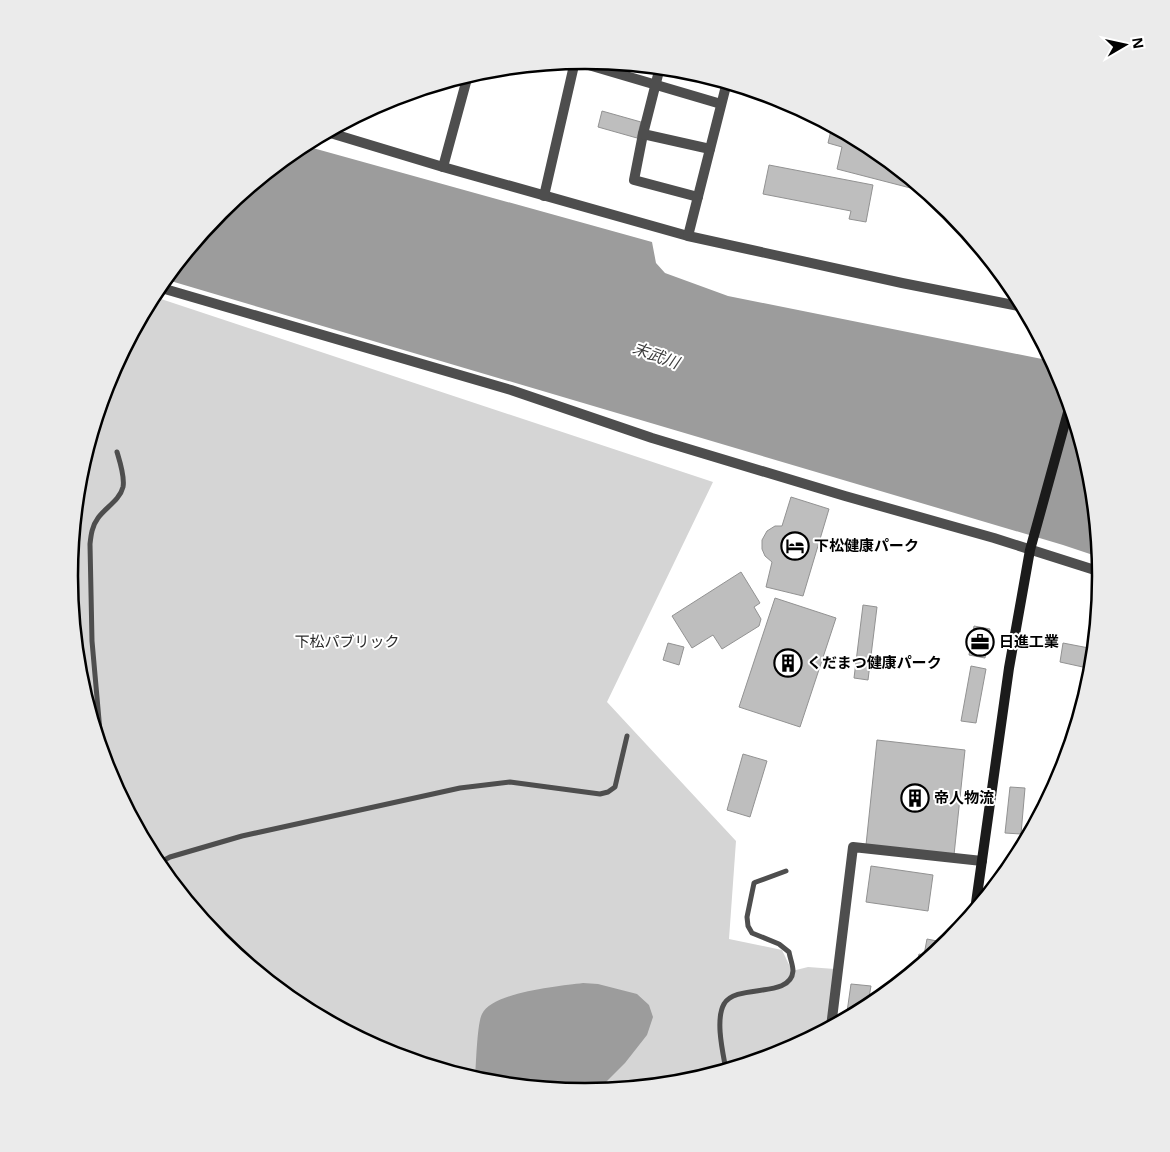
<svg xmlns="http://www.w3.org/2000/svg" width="1170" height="1152" viewBox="0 0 1170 1152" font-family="'Open Sans','Noto Sans JP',sans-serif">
<rect width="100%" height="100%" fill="#fff"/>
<path fill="#d5d5d5" d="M152,296L713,482L607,702L736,841L729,939L782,950L792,971L808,967L835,969L827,1029L782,1053L685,1082L585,1092L484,1082L387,1053L298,1005L220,941L156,862L108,773L79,676L69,576L79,475L108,378Z"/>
<g fill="#9c9c9c">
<path d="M302,145L652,242L656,263L665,273L728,296L1052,361L1062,379L1091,476L1099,557L1063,545L164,279L220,211Z"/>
<path d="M583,983L598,984L637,994L649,1005L653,1017L647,1035L625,1063L597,1091L585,1092L484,1082L475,1079C476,1066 477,1023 482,1014C492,992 560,986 583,983Z"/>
</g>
<g fill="#bebebe" stroke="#929292">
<path d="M602,111L641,122L637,138L598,127Z"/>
<path d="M832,126L872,147L926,192L837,169L842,147L828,143Z"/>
<path d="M769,165L873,185L866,222L849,219L851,211L763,194Z"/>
<path d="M791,497L829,509L803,596L766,587L772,562L765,556L762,549V540L767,531L775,526H782Z"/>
<path d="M741,572L760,603L754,607L761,619L759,626L722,649L713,635L692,648L672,616Z"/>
<path d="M775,598L836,618L800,727L739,707Z"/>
<path d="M863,605L877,607L868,680L854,678Z"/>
<path d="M974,626L990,629L985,658L969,655Z"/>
<path d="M668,643L684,647L679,665L663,660Z"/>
<path d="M1063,643L1094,649L1092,669L1060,662Z"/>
<path d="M971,666L986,669L976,723L961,721Z"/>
<path d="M877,740L965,750L954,855L866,845Z"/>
<path d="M743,754L767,761L750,817L727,810Z"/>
<path d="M1010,787L1025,788L1021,834L1005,833Z"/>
<path d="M871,866L933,875L928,911L866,902Z"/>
<path d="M927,939L947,943L922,964L917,963L919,954L924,955Z"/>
<path d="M851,984L871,986L869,997L879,999L871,1005L846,1019Z"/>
</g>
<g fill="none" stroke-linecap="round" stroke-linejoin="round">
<g stroke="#4e4e4e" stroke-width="5">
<path d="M102,754L92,641L90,544C91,535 92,526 98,518C105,508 120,500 123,487C125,477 120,462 117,452"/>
<path d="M157,864L170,857L242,836L460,788L510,782L600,794L608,792L615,787L627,736"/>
<path d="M726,1070C723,1053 715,1020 724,1004C736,983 791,999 793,971C793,965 790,958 789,952L779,944L752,933L748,926L747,917L754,883L756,882L786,871"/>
</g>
<g stroke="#4e4e4e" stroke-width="10">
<path d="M575,61L721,104"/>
<path d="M660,67L643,134L634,180L698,197"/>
<path d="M327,132L443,167L688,236L902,283L1024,307"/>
<path d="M643,134L710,149"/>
<path d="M443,167L468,75"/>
<path d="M544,196L575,61"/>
<path d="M158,287L511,390L652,438L845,496L994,538L1101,572"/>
<path d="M831,1027L853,847L982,861"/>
</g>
<path stroke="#4e4e4e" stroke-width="10" d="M688,236L727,82"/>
<path stroke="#1b1b1b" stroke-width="10" d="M975,910L1009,668L1030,550L1070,405"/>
</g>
<defs>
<g id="hotel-ring" transform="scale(1.4375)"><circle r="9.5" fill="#fff" stroke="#000" stroke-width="1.5"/><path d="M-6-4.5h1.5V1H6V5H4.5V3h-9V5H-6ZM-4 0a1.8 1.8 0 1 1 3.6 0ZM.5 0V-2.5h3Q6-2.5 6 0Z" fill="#000"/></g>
<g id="office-ring" transform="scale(1.4375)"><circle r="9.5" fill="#fff" stroke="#000" stroke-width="1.5"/><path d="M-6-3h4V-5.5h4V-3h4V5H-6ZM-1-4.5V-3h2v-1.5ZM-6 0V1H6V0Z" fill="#000"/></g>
<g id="building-ring" transform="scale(1.4375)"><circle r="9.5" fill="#fff" stroke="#000" stroke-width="1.5"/><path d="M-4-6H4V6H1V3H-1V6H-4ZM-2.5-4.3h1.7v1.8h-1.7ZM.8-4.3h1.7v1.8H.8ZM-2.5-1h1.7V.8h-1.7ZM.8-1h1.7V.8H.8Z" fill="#000"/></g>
</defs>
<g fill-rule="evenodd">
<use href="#hotel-ring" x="795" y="546"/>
<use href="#office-ring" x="980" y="642"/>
<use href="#building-ring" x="788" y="663"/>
<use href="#building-ring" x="915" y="798"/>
</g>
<g text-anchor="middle" stroke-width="4" stroke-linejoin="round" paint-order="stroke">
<g font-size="15" font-weight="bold" fill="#000" stroke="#fff" text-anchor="start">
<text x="814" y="551">下松健康パーク</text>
<text x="999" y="647">日進工業</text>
<text x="807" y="668">くだまつ健康パーク</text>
<text x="934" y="803">帝人物流</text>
</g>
<g font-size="15" fill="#2c2c2c" stroke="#fff">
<text x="347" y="647">下松パブリック</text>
</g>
<g font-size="16" font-style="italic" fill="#3d3d3d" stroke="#fff">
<text transform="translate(656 355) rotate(20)" y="6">末武川</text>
</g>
</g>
<path d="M0 0H1170V1152H0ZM78 576a507 507 0 1 1 1014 0a507 507 0 1 1-1014 0Z" fill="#ebebeb" fill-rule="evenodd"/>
<path fill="none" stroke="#000" stroke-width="2.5" d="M78 576a507 507 0 1 1 1014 0a507 507 0 1 1-1014 0Z"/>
<g transform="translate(1125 45) rotate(81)" stroke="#ffffff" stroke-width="4" paint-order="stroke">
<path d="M0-4L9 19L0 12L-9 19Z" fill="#000000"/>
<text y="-8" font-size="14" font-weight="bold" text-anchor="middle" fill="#000000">N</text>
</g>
</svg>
